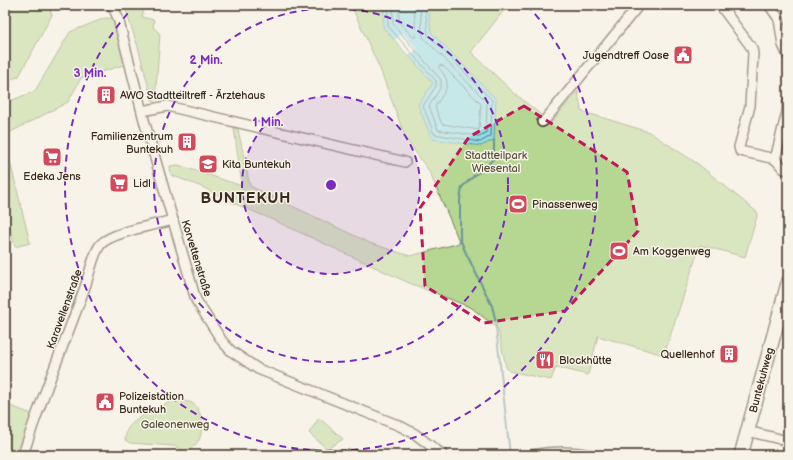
<svg xmlns="http://www.w3.org/2000/svg" width="793" height="460" viewBox="0 0 793 460" font-family="'Balsamiq Sans',sans-serif">
<rect width="100%" height="100%" fill="#f7f3e8"/>
<filter id="ink" filterUnits="userSpaceOnUse"><feTurbulence type="fractalNoise" baseFrequency=".025" numOctaves="2"/><feDisplacementMap in="SourceGraphic" scale="8" xChannelSelector="R" yChannelSelector="G"/><feConvolveMatrix kernelMatrix="1 2 1 2 8 2 1 2 1" color-interpolation-filters="sRGB"/></filter>
<g filter="url(#ink)">
<g fill="#b5d791" stroke="#788058">
<path d="M11,5H48L52,15L19,76L5,82V23Z"/>
<path d="M124,5H145L142,17L154,20L153,27L160,34L155,101L152,100L138,47Z"/>
<path d="M351,5H508L471,52L513,92L551,123L578,91L581,111L649,132L698,164L758,213L745,257L700,245L664,355L598,336L588,375L556,367L551,380L509,371L506,367L498,329L472,308L407,282L271,219L238,205L202,187L171,175L170,166L178,165L242,186L234,128L238,129L250,186L370,243L410,256L460,243L429,171L406,139L380,69Z"/>
<path d="M105,18H118L130,63L81,78L68,102L5,135V103L35,91L70,32Z"/>
<path d="M5,141L30,243L15,247L5,208Z"/>
<path d="M170,402C175,402 183,400 189,402C203,405 204,430 199,440C196,444 191,449 188,452L174,446L130,443L125,440C126,437 126,433 127,430C132,419 159,407 170,402Z"/>
<path d="M5,404L32,414L18,455H5Z"/>
<path d="M319,418L343,439L327,449L309,433Z"/>
</g>
<path fill="#8ddce9" stroke="#6c9598" d="M384,5H428L431,32L496,99L494,140L481,146L432,139L418,105L433,83L383,27Z"/>
<path fill="#f7f3e8" d="M403,33L417,49L409,56L395,40Z"/>
<g fill="none" stroke-linecap="round" stroke-linejoin="round">
<g stroke="#5c716f" stroke-width="1">
<path d="M388,5V26L436,81V86L423,106L434,134L480,142L491,136L492,100L428,35L425,5"/>
<path d="M393,5V24L441,80V87L429,106L438,130L479,136L486,133L487,102L424,38L422,33L420,5"/>
<path d="M399,5V22L414,38L416,36L414,5"/>
<path d="M440,65L443,66L481,104L479,130L442,124L435,107C445,90 454,85 439,68Z"/>
</g>
<path stroke="#6c9598" stroke-width="2" d="M494,140V158L484,169L476,174L462,187L460,200V239L465,251L492,306L495,318L510,455"/>
<g stroke="#3b2a1e" stroke-width="12">
<g id="street">
<path d="M112,5L118,18L144,120L196,300L222,341L231,351L258,369L400,426L415,434L443,455"/>
<path d="M720,5L752,48L753,54L750,106L739,147L740,151L775,159"/>
<path d="M769,5L779,19L783,45L788,56"/>
<path d="M788,101L787,112L775,159L784,169L788,170"/>
<path d="M142,111L167,106L405,162"/>
<path d="M542,122L545,120L639,5"/>
<path d="M747,431L788,441"/>
<path d="M23,455C41,398 65,343 85,287C89,276 94,251 101,244C112,232 156,225 173,220"/>
<path d="M532,455C552,451 573,451 593,455"/>
</g>
</g>
<g stroke="#3b2a1e" stroke-width="16">
<path id="secondary" d="M741,455L788,283"/>
</g>
<use href="#street" stroke="#f7f3e8" stroke-width="9"/>
<use href="#secondary" stroke="#f7f3e8" stroke-width="13"/>
</g>
</g>
<path d="M0 0H793V460H0ZM524,106L627,172L638,231L565,311L484,323L425,286L420,208L469,137Z" fill="#f7f3e8" fill-opacity=".55" fill-rule="evenodd"/>
<path fill="none" stroke="#c2185b" stroke-width="3" stroke-dasharray="8 5" stroke-linejoin="round" d="M524,106L627,172L638,231L565,311L484,323L425,286L420,208L469,137Z"/>
<circle cx="331" cy="185" r="89" fill="#7b2cbf" fill-opacity=".12"/>
<g fill="none" stroke="#7b2cbf" stroke-width="2" stroke-dasharray="7 5">
<circle cx="331" cy="185" r="89"/>
<circle cx="331" cy="185" r="177"/>
<path d="M527 5A266 266 0 1 1 135 5"/>
</g>
<defs>
<g id="civic-square" transform="scale(1)"><rect x="-9" y="-9" width="18" height="18" rx="4" fill="#d1495b" stroke="#f7f3e8"/><path d="M-.6-6.5H3V-4.5H.6V-3L4-1V1h2V6H-6V1h2V-1L-.6-3ZM-1.2 2.5V6h2.4V2.5Z" fill="#fff"/></g>
<g id="building-square" transform="scale(1)"><rect x="-9" y="-9" width="18" height="18" rx="4" fill="#d1495b" stroke="#f7f3e8"/><path d="M-4-6H4V6H1V3H-1V6H-4ZM-2.5-4.3h1.7v1.8h-1.7ZM.8-4.3h1.7v1.8H.8ZM-2.5-1h1.7V.8h-1.7ZM.8-1h1.7V.8H.8Z" fill="#fff"/></g>
<g id="supermarket-square" transform="scale(1)"><rect x="-9" y="-9" width="18" height="18" rx="4" fill="#d1495b" stroke="#f7f3e8"/><path d="M-6-5.5h2.5l.6 2H6L4.5 2H-2.5L-4.4-4H-6ZM-1.5 3.2a1.3 1.3 0 1 0 .1 0ZM3 3.2a1.3 1.3 0 1 0 .1 0Z" fill="#fff"/></g>
<g id="school-square" transform="scale(1)"><rect x="-9" y="-9" width="18" height="18" rx="4" fill="#d1495b" stroke="#f7f3e8"/><path d="M0-5L7-2L0 1L-7-2ZM-4 1L0 2.5L4 1V4Q0 6-4 4Z" fill="#fff"/></g>
<g id="stadium-square" transform="scale(1)"><rect x="-9" y="-9" width="18" height="18" rx="4" fill="#d1495b" stroke="#f7f3e8"/><path d="M0-5a6.5 5 0 1 0 0 10a6.5 5 0 1 0 0-10ZM-3.5-1.8h7v3.6h-7Z" fill="#fff"/></g>
<g id="restaurant-square" transform="scale(1)"><rect x="-9" y="-9" width="18" height="18" rx="4" fill="#d1495b" stroke="#f7f3e8"/><path d="M-5-6h1v4h1v-4h1v4h1v-4h1v5L-1.5 .5V6h-2V.5L-5-1ZM5-6V6H3V1.5H1.5Q1.5-4 5-6Z" fill="#fff"/></g>
</defs>
<g fill-rule="evenodd">
<use href="#civic-square" x="683" y="55"/>
<use href="#building-square" x="106" y="95"/>
<use href="#building-square" x="187" y="142"/>
<use href="#supermarket-square" x="52" y="157"/>
<use href="#school-square" x="208" y="164"/>
<use href="#supermarket-square" x="119" y="183"/>
<use href="#stadium-square" x="518" y="204"/>
<use href="#stadium-square" x="619" y="251"/>
<use href="#building-square" x="729" y="354"/>
<use href="#restaurant-square" x="545" y="360"/>
<use href="#civic-square" x="105" y="402"/>
</g>
<g text-anchor="middle" stroke-width="3" stroke-linejoin="round" paint-order="stroke">
<g font-size="11" fill="#3b2a1e" stroke="#f7f3e8" text-anchor="start">
<text x="669" y="59" text-anchor="end">Jugendtreff Oase</text>
<text x="120" y="99">AWO Stadtteiltreff - Ärztehaus</text>
<text x="173" y="140" text-anchor="end">Familienzentrum<tspan x="173" dy="13">Buntekuh</tspan></text>
<text x="222" y="168">Kita Buntekuh</text>
<text x="52" y="180" text-anchor="middle">Edeka Jens</text>
<text x="133" y="187">Lidl</text>
<text x="532" y="208">Pinassenweg</text>
<text x="633" y="255">Am Koggenweg</text>
<text x="715" y="358" text-anchor="end">Quellenhof</text>
<text x="559" y="364">Blockhütte</text>
<text x="119" y="400">Polizeistation<tspan x="119" dy="13">Buntekuh</tspan></text>
</g>
<g font-size="11" fill="#5a553b" stroke="#f7f3e8">
<text x="496" y="159">Stadtteilpark<tspan x="496" dy="13">Wiesental</tspan></text>
<text x="175" y="428">Galeonenweg</text>
</g>
<g font-size="11" fill="#3b2a1e" stroke="#f7f3e8">
<text transform="translate(197 258) rotate(73)" y="4">Korvettenstraße</text>
<text transform="translate(64 309) rotate(-70)" y="4">Karavellenstraße</text>
<text transform="translate(761 380) rotate(-75)" y="4">Buntekuhweg</text>
</g>
<g font-size="15" font-weight="bold" letter-spacing="1" fill="#3b2a1e" stroke="#f7f3e8">
<text x="246" y="203">BUNTEKUH</text>
</g>
</g>
<circle cx="331" cy="185" r="6" fill="#7b2cbf" stroke="#f7f3e8" stroke-width="2"/>
<g font-size="12" text-anchor="middle" font-weight="bold" fill="#7b2cbf" stroke="#f7f3e8" stroke-width="3" stroke-linejoin="round" paint-order="stroke">
<text x="206" y="64">2 Min.</text>
<text x="90" y="77">3 Min.</text>
<text x="268" y="126">1 Min.</text>
</g>
<rect width="793" height="460" fill="none" stroke="#f7f3e8" stroke-width="20"/>
<rect x="10" y="10" width="773" height="440" fill="none" stroke="#3b2a1e" stroke-width="1.5" filter="url(#ink)"/>
</svg>
